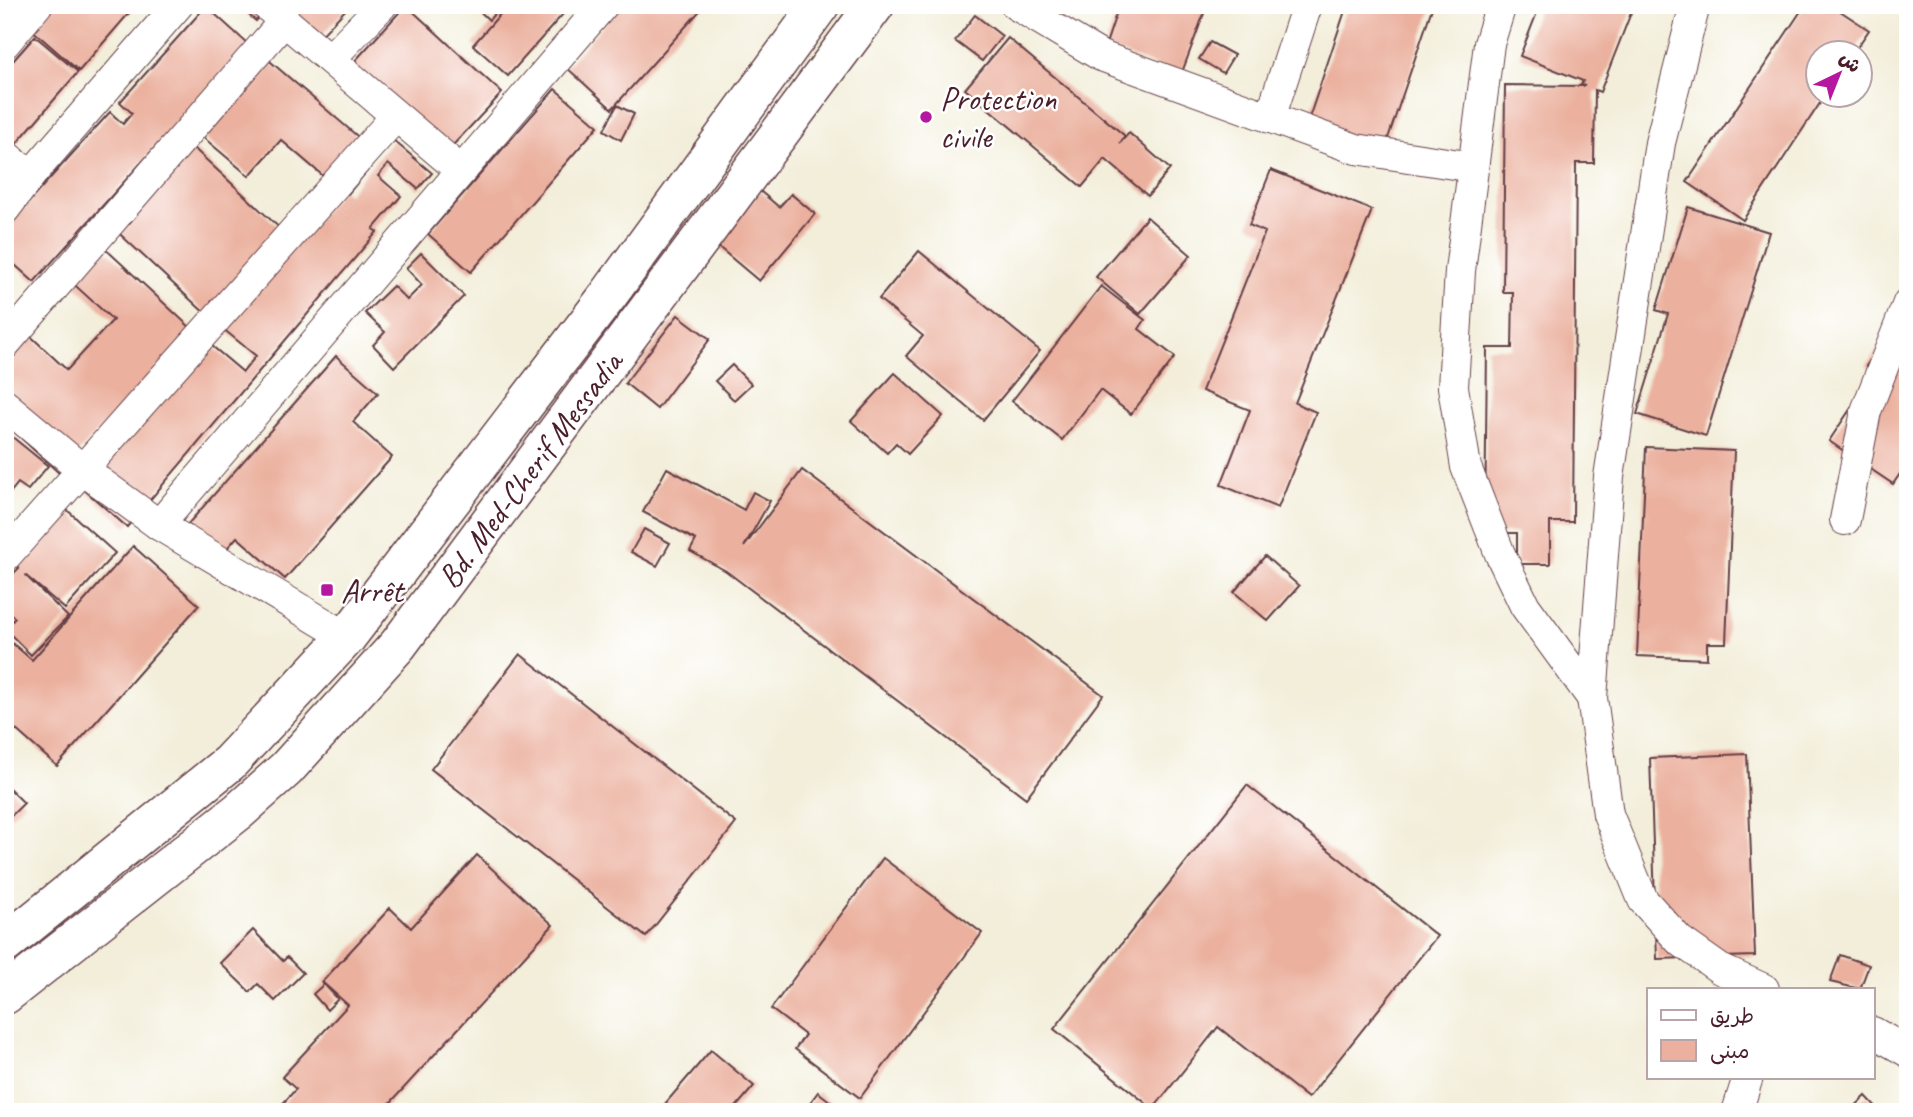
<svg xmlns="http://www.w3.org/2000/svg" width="1913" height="1117" viewBox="0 0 1913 1117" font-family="Caveat,'Playpen Sans Arabic',sans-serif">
<rect width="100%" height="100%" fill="#fff"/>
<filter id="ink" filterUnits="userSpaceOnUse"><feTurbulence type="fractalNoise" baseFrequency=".0143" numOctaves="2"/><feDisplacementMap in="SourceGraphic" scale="14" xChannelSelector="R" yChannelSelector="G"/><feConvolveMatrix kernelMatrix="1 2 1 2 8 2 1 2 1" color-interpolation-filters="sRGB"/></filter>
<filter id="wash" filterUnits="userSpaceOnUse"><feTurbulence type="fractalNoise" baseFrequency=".00686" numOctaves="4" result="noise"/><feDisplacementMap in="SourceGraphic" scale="28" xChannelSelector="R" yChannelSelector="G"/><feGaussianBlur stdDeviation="1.57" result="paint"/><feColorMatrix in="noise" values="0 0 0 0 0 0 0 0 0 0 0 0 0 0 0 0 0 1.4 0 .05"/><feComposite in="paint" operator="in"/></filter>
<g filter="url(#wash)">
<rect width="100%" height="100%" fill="#f3eeda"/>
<g id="blocks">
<g fill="#ebb09e">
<path d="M51,5H136L79,71L30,28Z"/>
<path d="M237,5H350L318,39L266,9L256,21Z"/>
<path d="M406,5L502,93L439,160L344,73Z"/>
<path d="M473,5H502L489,20Z"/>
<path d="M508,5H571L508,76L473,45Z"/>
<path d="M621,5H705L612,109L566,67Z"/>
<path d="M1119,5L1206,8L1181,75L1105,47Z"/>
<path d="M1347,5H1433L1382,156L1305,130Z"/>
<path d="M1540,5H1634L1600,92L1595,90L1594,163H1576L1573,522H1550V564H1517V533H1485L1487,348H1512L1513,292H1503L1505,85L1585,86L1581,85L1583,81L1520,56Z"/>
<path d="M1805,5H1831L1869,30L1854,52H1818V94H1826L1743,220L1687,182Z"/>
<path d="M206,6L248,44L34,282L5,256V228L110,112L123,124L132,113L120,102Z"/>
<path d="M975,15L1002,36L982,61L955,41Z"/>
<path d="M35,36L78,72L10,151L5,147V70Z"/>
<path d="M1008,38L1125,136L1120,143L1129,133L1170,169L1148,196L1105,159L1082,187L965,89Z"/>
<path d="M1210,42L1234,55L1223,73L1199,59Z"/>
<path d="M264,56L363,141L329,181L281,140L249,176L198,133Z"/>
<path d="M555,89L598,126L471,272L428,234Z"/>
<path d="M617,105L634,114L621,140L604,130Z"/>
<path d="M393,140L432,173L418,189L388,164L378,176L401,196L373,229L377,232L127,527L82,488L206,341L243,372L256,356L222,328L342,190L348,194Z"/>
<path d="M186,141L285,233L208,316L109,224Z"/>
<path d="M1271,170L1372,210L1295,403L1316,412L1278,508L1221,485L1250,410L1202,391L1265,232L1249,225Z"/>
<path d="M760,191L779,207L791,194L815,214L759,281L715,244Z"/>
<path d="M1688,207L1769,232L1706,436L1637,414L1668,314L1656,310Z"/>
<path d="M1147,217L1191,255L1140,314L1096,277Z"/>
<path d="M98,242L193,330L59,473L5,423V352L25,331L67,370L113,320L66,277Z"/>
<path d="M919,251L1040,351L983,420L906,356L923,336L879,299Z"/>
<path d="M421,253L464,296L394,367L373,345L385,332L365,313L393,286L407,300L422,285L406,268Z"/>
<path d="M1101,286L1145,320L1139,329L1175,357L1131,414L1100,390L1062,440L1012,401Z"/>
<path d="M1908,304V462L1893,484L1829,441L1875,372L1866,366Z"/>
<path d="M678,315L710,339L657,409L625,383Z"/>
<path d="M336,356L378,393L353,422L392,457L285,579L237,537L222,554L188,524Z"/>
<path d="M732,365L751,384L734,400L715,381Z"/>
<path d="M895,373L943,416L908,454L896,443L887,453L851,421Z"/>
<path d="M5,431L48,466L28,490L18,483L5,499Z"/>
<path d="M1646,447L1734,451L1726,643H1707V659L1637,656Z"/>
<path d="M667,468L744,510L753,492L770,501L744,547L802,470L1103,695L1026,798L726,571L690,551L696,540L643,512Z"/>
<path d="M66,509L115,553L65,609L25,575L68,617L31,655L5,629L15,618L5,608V582L19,568L16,565Z"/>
<path d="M644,529L670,543L657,566L631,552Z"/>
<path d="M133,546L199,605L57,766L5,720V637L32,660Z"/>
<path d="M1265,556L1299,586L1268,621L1234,592Z"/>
<path d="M520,654L736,823L646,937L431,769Z"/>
<path d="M1747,754L1755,956L1657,959L1650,758Z"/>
<path d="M5,784L24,803L5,822Z"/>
<path d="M1247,785L1437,936L1308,1098L1218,1027L1153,1109L1054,1029Z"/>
<path d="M477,855L553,925L382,1112H279L277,1110L296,1089L282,1077L348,1005L322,982L390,908L411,928Z"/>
<path d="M883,858L982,933L860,1098L795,1049L805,1035L771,1009Z"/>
<path d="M253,930L283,961L287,957L303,973L275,1001L258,984L250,992L220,963Z"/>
<path d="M1840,955L1869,965L1860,989L1830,982Z"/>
<path d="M324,984L338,999L327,1010L313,994Z"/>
<path d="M711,1050L754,1086L732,1112H658Z"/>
<path d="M818,1092L844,1112H803Z"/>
<path d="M1866,1096L1881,1112H1849Z"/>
</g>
</g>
</g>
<g filter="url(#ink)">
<use href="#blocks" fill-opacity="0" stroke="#633e45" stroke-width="2"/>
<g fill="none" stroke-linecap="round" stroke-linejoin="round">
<g stroke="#633e45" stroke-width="32">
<g id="minor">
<path d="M266,5L460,170"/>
<path d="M1016,5L1101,56L1356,149L1473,167"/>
<path d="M1501,5L1489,44L1460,271L1453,387L1466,467L1500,554L1525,606L1592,698"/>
<path d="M1695,5L1660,143L1609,477L1592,698L1608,814L1643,900L1679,940L1720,969L1764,989"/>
<path d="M5,43L37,5"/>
<path d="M331,58L382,5"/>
<path d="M1270,118L1307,5"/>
<path d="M5,155L30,176"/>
<path d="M5,209L30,176L178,5"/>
<path d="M5,344L284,21"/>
<path d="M5,405L83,470L159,525L347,637"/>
<path d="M1845,520L1866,411L1908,303"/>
<path d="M159,525L603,5"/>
<path d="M5,557L396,116"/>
<path d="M1873,1032L1908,1052"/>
<path d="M1737,1112L1748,1077"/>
</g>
</g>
<g stroke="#633e45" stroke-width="41">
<g id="trunk">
<path d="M5,944L229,763L347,637L607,297L820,5"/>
<path id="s1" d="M5,995L239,811L286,769L398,645L875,5"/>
</g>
</g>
<use href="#minor" stroke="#fff" stroke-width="30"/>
<use href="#trunk" stroke="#fff" stroke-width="38"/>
</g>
</g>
<g fill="#b5179e" stroke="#fff" stroke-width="2.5">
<circle cx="926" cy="117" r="7"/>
<rect x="320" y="583" width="14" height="14" rx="3.5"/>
</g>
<g text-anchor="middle" stroke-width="5" stroke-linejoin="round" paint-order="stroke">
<g font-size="33" fill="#4a1f2b" stroke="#fff" text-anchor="start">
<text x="940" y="110">Protection<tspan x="940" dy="38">civile</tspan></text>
<text x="341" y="602">Arrêt</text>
</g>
<g font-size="33" fill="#4a1f2b" stroke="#fff">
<text dy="12" stroke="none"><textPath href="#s1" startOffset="747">Bd. Med-Cherif Messadia</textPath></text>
</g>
</g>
<rect width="1913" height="1117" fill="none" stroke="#fff" stroke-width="28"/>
<rect x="1647" y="988" width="228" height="91" fill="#ffffff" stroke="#b7a5aa" stroke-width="2"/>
<rect x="1661" y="1010" width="35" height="10" fill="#ffffff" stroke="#b7a5aa" stroke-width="2"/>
<text x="1710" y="1023" font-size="21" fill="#4a1f2b">طريق</text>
<rect x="1661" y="1040" width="35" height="21" fill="#ebb09e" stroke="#b7a5aa" stroke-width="2"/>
<text x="1710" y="1058" font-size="21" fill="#4a1f2b">مبنى</text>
<g transform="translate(1839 74) rotate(43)"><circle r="33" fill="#ffffff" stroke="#b7a5aa" stroke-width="2"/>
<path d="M0-5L12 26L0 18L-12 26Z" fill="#b5179e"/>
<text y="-10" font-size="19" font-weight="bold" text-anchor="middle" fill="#4a1f2b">ش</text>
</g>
</svg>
